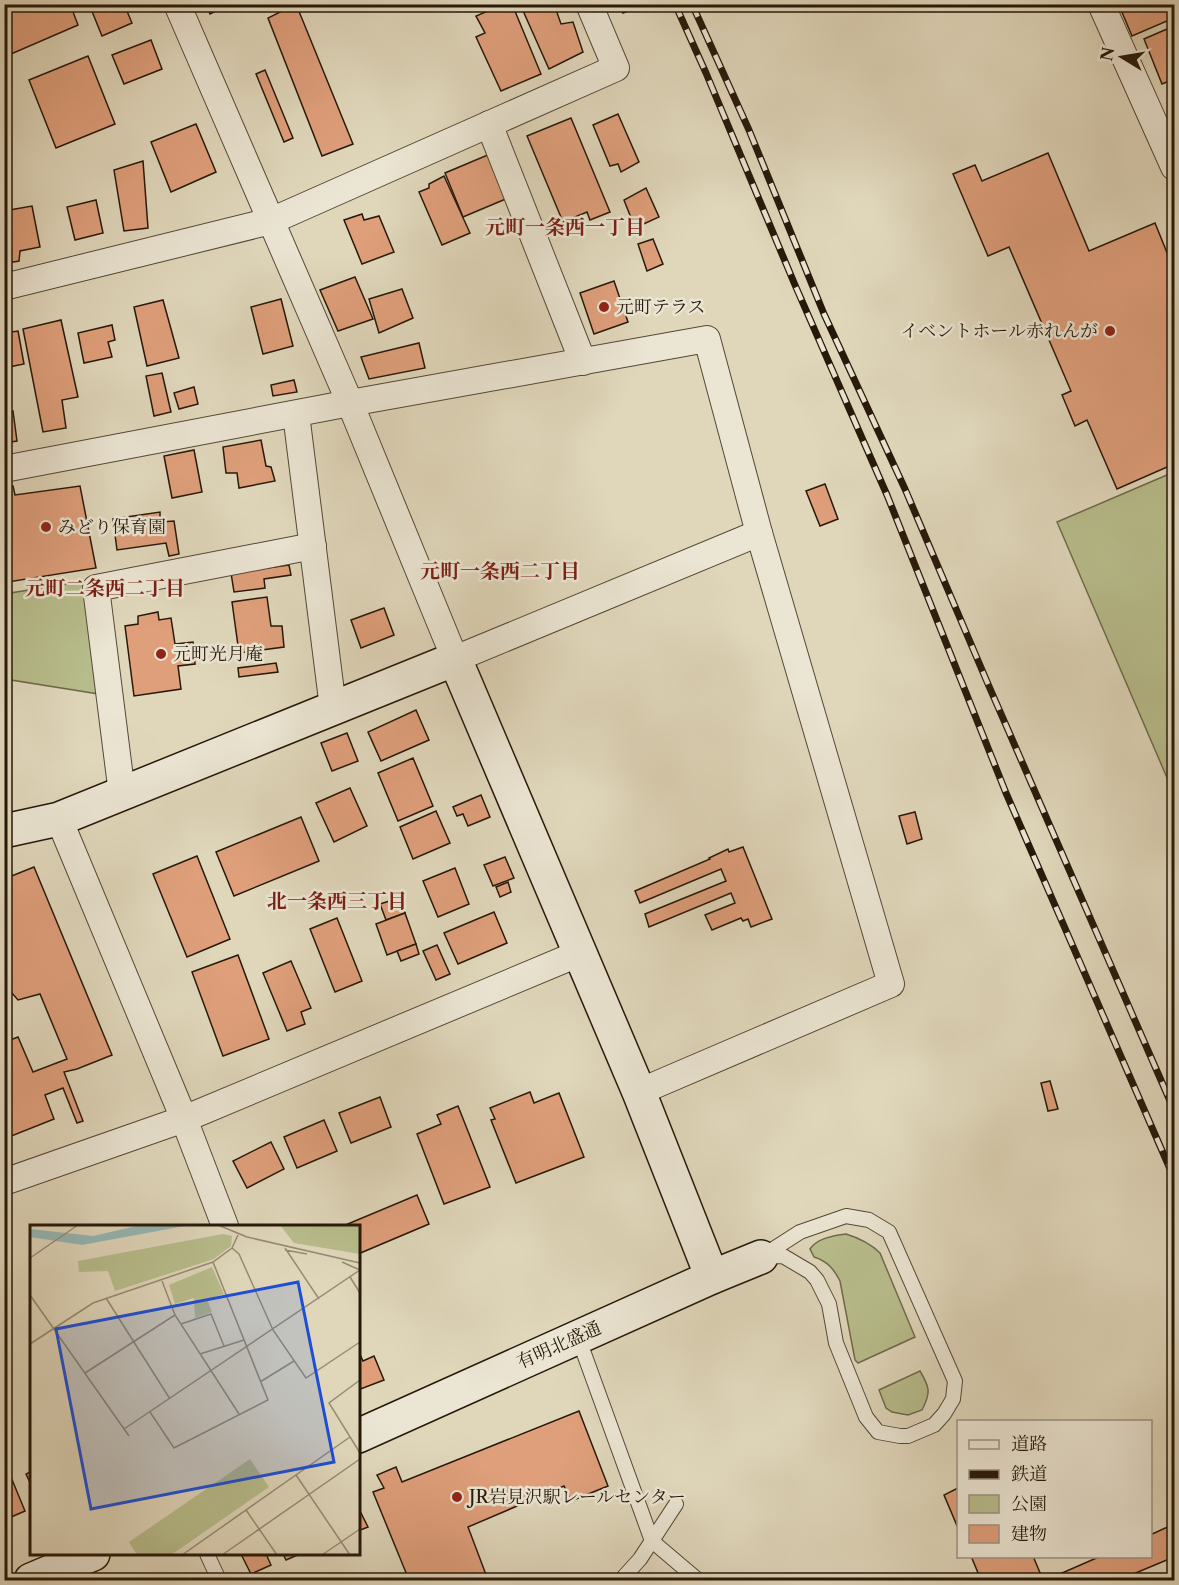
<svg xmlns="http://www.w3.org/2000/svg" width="1179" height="1585" viewBox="0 0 1179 1585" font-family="'Libre Caslon Text','Noto Serif JP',serif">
<rect width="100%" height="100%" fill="#e0d7bb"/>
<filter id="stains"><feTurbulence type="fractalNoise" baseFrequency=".00333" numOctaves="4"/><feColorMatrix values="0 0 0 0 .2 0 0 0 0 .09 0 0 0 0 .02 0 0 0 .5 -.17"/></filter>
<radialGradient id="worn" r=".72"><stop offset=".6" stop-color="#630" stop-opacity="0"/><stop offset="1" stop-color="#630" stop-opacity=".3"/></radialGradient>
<g fill="#b8bd8c" stroke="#6f6a4a" stroke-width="1.5">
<path d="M1174,472V794L1057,522Z"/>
<path d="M86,581L99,694L5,679L4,594Z"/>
<path d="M846,1234C859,1238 870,1243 880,1253L915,1337L858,1363L855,1360L840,1281C834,1269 827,1261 814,1257L810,1249C816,1239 834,1235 846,1234Z"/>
<path d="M920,1371C930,1388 931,1392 922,1410L908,1415L892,1412L886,1408L879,1390Z"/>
</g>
<g fill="#df9f7b" stroke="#261809" stroke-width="1.5">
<path d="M4,4H70L78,25L11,54L4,38Z"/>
<path d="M89,4H124L132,23L102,36Z"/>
<path d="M206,4H230L210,14Z"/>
<path d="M296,4L353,144L322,156L268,18Z"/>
<path d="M504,4H512L541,74L501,91L476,37L485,33L476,16Z"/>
<path d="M520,4H554L561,24L573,22L583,52L549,69Z"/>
<path d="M619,4H635L636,8L623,13Z"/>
<path d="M1121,4H1174V18L1132,36L1119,5Z"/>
<path d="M1174,26V79L1162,84L1144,39Z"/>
<path d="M151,40L162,69L124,84L112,55Z"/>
<path d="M88,56L115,124L56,148L29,80Z"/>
<path d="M265,70L293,138L284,142L256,74Z"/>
<path d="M618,114L639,162L621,172L618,164L610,166L593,125Z"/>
<path d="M571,118L610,212L590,220L587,212L563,222L527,136Z"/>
<path d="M196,124L216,172L171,192L151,142Z"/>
<path d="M1048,153L1089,251L1155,223L1174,270V464L1117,489L1087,420L1075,426L1062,395L1071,391L1009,247L988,256L953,174L975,165L982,181Z"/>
<path d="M490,154L508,198L463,217L445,173Z"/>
<path d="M143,161L148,228L124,231L114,170Z"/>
<path d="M444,176L470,233L442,245L419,192L429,188V184Z"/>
<path d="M646,188L659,217L635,228L624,200Z"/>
<path d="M96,200L103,233L75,240L67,207Z"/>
<path d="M32,206L40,247L20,251L19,261L8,263L4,245V211Z"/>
<path d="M362,214L364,220L379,216L394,252L362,264L344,220Z"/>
<path d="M653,239L663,264L647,271L638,244Z"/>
<path d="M355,277L373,319L338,331L320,290Z"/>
<path d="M614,281L628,322L594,334L580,293Z"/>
<path d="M402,289L413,318L379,333L369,299Z"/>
<path d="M281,299L293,346L263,354L251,307Z"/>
<path d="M163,300L179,358L147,366L134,307Z"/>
<path d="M61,320L78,397L62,400L66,428L43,432L23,329Z"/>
<path d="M112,325L115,340L108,342L112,357L84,363L78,333Z"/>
<path d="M18,331L24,364L4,368V333Z"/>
<path d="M419,343L425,368L369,379L361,357Z"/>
<path d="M162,373L171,412L154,416L146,376Z"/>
<path d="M294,380L297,392L273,396L271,385Z"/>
<path d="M194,387L198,404L179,409L174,393Z"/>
<path d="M13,411L17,441L4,443V413Z"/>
<path d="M261,440L266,466L271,467L275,481L239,488L237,473H226L223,447Z"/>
<path d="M194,450L202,492L172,498L164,456Z"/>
<path d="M825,484L838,519L820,526L806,491Z"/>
<path d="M13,486L15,495L80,486L96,568L8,582L4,559V487Z"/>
<path d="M160,512V522L174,521L179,554L169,556L166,543L117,550L113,519Z"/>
<path d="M289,565L291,575L264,579L265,588L234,592L231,573Z"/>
<path d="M267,597L271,626H282L284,647L239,653L232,602Z"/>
<path d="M384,608L394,635L361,648L351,620Z"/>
<path d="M158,612L159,620L171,618L175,644L193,642L195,664L178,666L181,689L134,696L125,626L138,624V616Z"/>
<path d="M276,663L278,672L239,677L238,668Z"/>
<path d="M416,710L429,740L381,761L368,732Z"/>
<path d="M347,733L358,761L332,771L321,743Z"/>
<path d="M413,758L433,806L398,821L378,773Z"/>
<path d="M350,788L367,826L334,842L316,803Z"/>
<path d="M481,795L490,817L468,826L463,814L457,816L453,807Z"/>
<path d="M436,811L450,843L413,859L400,827Z"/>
<path d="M915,812L922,839L907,844L899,816Z"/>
<path d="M301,817L319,861L234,896L216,852Z"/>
<path d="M743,847L772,919L751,927L748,919L743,921L741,918L712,930L705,915L735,903L731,893L649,927L645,914L726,881L721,869L640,903L635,891L710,859L709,858L728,849L729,852Z"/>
<path d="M197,856L230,939L187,957L153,874Z"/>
<path d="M505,857L514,878L493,886L484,865Z"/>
<path d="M34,867L112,1055L77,1069L64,1072L83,1121L77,1123L63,1088L45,1095L54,1119L4,1139V1051L8,1050L5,1042L18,1037L33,1072L67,1059L40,994L18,1000L4,984V923L7,922L4,914V879Z"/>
<path d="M455,868L469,904L438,917L423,881Z"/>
<path d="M508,882L511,892L500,897L496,887Z"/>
<path d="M399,898L405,913L386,920L380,904Z"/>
<path d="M494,912L507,943L458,964L444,933Z"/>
<path d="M405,913L416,944L387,955L376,924Z"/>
<path d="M337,918L362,981L335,992L310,929Z"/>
<path d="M416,944L419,954L401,961L397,951Z"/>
<path d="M437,945L450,974L436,980L423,951Z"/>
<path d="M238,955L269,1039L223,1056L192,972Z"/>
<path d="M291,961L311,1008L301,1012L305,1024L287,1031L263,973Z"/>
<path d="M1050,1081L1058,1109L1048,1111L1041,1083Z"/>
<path d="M530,1092L534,1103L559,1093L584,1157L516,1183L491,1120L495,1119L490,1108Z"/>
<path d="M380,1097L391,1127L351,1143L339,1113Z"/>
<path d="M458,1106L490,1187L444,1204L417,1134L441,1124L437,1115Z"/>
<path d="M324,1120L337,1151L297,1168L284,1137Z"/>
<path d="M271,1142L284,1169L247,1188L233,1161Z"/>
<path d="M417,1195L429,1224L358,1254V1226H343Z"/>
<path d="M358,1350L363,1361L374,1356L384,1380L358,1390Z"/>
<path d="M579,1411L608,1486L571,1501L564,1486L468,1527L488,1580H409L373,1492L384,1488L377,1475L396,1467L402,1482Z"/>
<path d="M4,1465H6L25,1511L4,1520Z"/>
<path d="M32,1471V1487L26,1474Z"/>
<path d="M958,1488V1528L944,1495Z"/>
<path d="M358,1507L368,1527L358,1531Z"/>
<path d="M1174,1524V1557L1119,1580H1046L1101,1556H1150V1535Z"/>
<path d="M241,1554H266L271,1565L251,1574Z"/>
<path d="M283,1554H300L286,1560Z"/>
<path d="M971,1556H1033L1043,1580H981Z"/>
</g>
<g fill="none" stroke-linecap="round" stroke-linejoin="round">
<g stroke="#544836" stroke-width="16">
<g id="lane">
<path d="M846,1216L869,1220L889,1232L955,1381L953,1399L944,1414L934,1425L908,1436H900L878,1432L866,1417L836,1343L829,1304L817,1280L810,1272L783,1256L761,1257L800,1232Z"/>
<path d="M578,1337L652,1541L698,1580"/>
<path d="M207,1554L219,1580"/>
<path d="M621,1580L640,1559L676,1504"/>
</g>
</g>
<g stroke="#544836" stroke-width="28">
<g id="street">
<path d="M177,4L350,403L455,659L759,533"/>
<path d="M1101,4L1174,167"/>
<path d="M489,124L583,362"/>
<path d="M4,287L271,221L616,68L589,4"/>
<path d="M296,414L333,708"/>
<path d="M4,469L350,403L707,339L759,533L891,984L639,1092"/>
<path d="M122,794L96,588L313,546"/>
<path d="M59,819L184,1119L225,1226"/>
<path d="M4,1182L184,1119L580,953"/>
</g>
</g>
<g stroke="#261809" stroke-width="36">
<g id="secondary">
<path d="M4,831L59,819L455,659L639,1092L712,1277"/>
<path d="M358,1436L712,1277L761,1257"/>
<path d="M31,1580L93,1554"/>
</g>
</g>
<use href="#lane" stroke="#ebe5d3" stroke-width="14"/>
<use href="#street" stroke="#ebe5d3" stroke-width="26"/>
<use href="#secondary" stroke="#ebe5d3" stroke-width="33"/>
<g stroke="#261809" stroke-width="7">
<g id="rail">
<path d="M675,4L706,73L795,285L887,495L1006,793L1174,1178"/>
<path d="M692,4L749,130L824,314L905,489L988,684L1174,1110"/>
</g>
</g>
<use href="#rail" stroke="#ebe5d3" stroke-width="4.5" stroke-dasharray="14" stroke-linecap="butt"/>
</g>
<g fill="#8f2418" stroke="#ebe5d3" stroke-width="2">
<circle cx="604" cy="307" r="6"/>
<circle cx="1110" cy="331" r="6"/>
<circle cx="46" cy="527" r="6"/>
<circle cx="161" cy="654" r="6"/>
<circle cx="457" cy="1497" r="6"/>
</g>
<g text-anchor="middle" stroke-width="5" stroke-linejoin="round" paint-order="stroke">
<g font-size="18" fill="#261809" stroke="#ebe5d3" text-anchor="start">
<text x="616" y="313">元町テラス</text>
<text x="1098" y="337" text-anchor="end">イベントホール赤れんが</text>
<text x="58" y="533">みどり保育園</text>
<text x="173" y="660">元町光月庵</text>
<text x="469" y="1503">JR岩見沢駅レールセンター</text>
</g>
<g font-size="18" fill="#261809" stroke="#ebe5d3">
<text transform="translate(559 1345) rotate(-24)" y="6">有明北盛通</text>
</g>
<g font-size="20" font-weight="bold" fill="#7a1f14" stroke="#ebe5d3">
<text x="565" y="234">元町一条西一丁目</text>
<text x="500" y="578">元町一条西二丁目</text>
<text x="105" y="595">元町二条西二丁目</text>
<text x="337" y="908">北一条西三丁目</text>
</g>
</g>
<g transform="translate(30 1225)">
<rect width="330" height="330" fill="#e0d7bb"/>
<path d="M250,0H330V29L264,18ZM193,9L202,11L201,21L184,34L85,66L78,46L49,47L48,36ZM182,42L194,69L177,74L182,87L165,93L164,73L145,79L139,60ZM220,234L239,262L141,330H107L99,317Z" fill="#b8bd8c"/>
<path d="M111,0H160L52,20L0,12V4L63,11Z" fill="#95b8b6"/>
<path fill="none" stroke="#968b74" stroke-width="1.5" d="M188,0L217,12L330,38M202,23L209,29L243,105L276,153L330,117M255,23L289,74M255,25L277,29M0,33L48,0M312,37L330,45M320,52L330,68M132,56L145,90L209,189M0,70L99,211M76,73L140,174M151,99L181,89L194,121M0,119L63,78L183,37L202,23L208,10M170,129L214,115M55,148L145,90M330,155L299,178L330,228M230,157L264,136M120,187L144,223L238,175L183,37M94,204L330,45M266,250L320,330M216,285L247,330M152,330L320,212M192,330L330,234M292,330L330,304"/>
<path fill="#1d4ed8" fill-opacity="0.15" stroke="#1d4ed8" stroke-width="3" d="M268,57L304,237L61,284L26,104Z"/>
<rect width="330" height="330" fill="none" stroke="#261809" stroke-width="3"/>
</g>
<rect width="1179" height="1585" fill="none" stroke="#e0d7bb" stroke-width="24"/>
<rect x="6" y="6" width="1167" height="1573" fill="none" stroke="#261809" stroke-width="3"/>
<rect x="12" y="12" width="1155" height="1561" fill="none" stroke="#261809" stroke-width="1.5"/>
<rect x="957" y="1420" width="195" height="138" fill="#ebe5d3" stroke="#9c9382" stroke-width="1.5"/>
<rect x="969" y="1440" width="30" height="9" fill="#ebe5d3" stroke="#9c9382" stroke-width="1.5"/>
<text x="1011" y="1450" font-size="18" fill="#261809">道路</text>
<rect x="969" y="1470" width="30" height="9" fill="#261809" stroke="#9c9382" stroke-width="1.5"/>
<text x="1011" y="1480" font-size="18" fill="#261809">鉄道</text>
<rect x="969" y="1495" width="30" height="18" fill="#b8bd8c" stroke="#9c9382" stroke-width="1.5"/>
<text x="1011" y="1510" font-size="18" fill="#261809">公園</text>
<rect x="969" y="1525" width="30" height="18" fill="#df9f7b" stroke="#9c9382" stroke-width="1.5"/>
<text x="1011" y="1540" font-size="18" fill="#261809">建物</text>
<g transform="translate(1122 57) rotate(281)" stroke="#ebe5d3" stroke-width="4.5" paint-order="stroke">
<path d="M0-4.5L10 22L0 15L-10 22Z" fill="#261809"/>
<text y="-9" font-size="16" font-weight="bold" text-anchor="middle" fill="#261809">N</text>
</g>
<rect width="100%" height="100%" filter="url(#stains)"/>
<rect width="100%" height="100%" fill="url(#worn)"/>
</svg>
